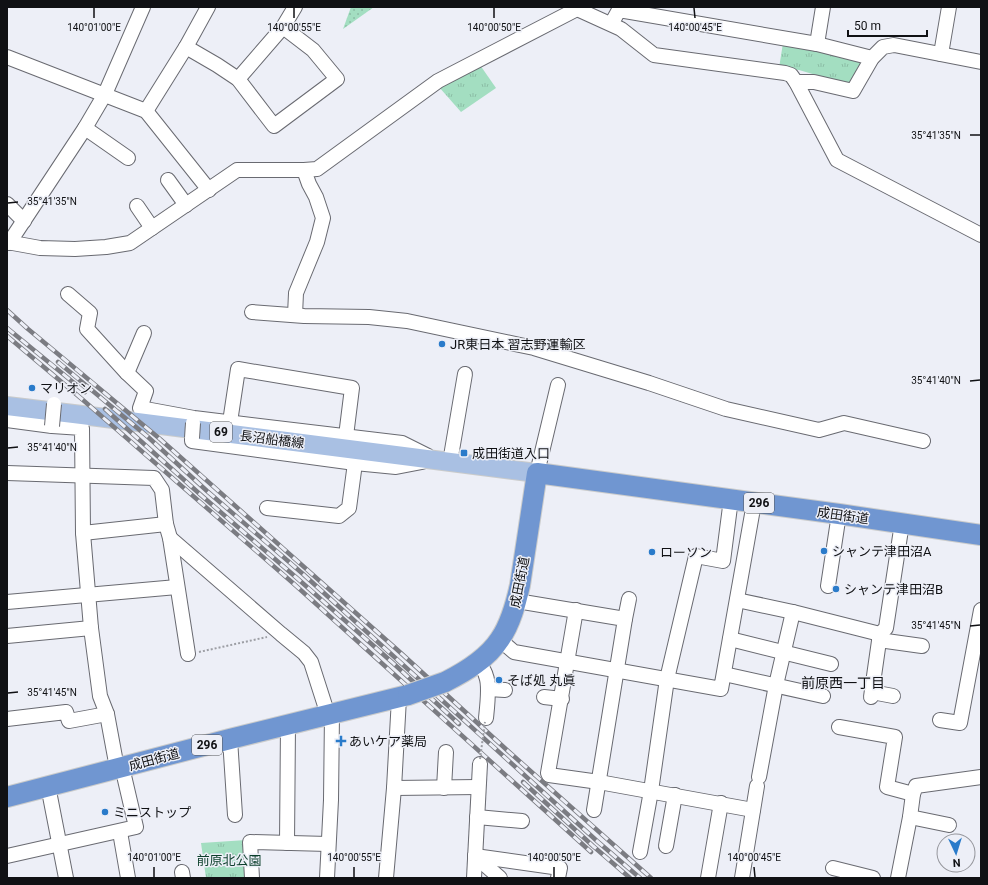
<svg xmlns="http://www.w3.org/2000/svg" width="988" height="885" viewBox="0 0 988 885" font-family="Roboto,'Noto Sans JP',sans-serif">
<defs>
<pattern id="grass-dots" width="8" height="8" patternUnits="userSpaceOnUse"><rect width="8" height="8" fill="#a3dec1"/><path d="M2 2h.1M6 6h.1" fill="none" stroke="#8bbda5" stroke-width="1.8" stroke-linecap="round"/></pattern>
<pattern id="park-tufts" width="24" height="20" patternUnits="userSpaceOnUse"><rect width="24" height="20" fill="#a3dec1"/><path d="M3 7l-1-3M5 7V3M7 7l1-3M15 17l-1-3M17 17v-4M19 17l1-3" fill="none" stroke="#8bbda5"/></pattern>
</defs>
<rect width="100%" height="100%" fill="#edeff7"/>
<path fill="url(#grass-dots)" d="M351,7H374L343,29Z"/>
<g fill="url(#park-tufts)">
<path d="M783,43L863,59L850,85L799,70L779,68Z"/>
<path d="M480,65L496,88L461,112L439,87Z"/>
<path d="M246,840L248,878H206L201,843Z"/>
</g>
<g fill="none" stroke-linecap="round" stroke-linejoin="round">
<g stroke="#696a71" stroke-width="16">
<g id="minor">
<path d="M576,7L577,9L621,29L654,55L785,73L791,75L796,82L837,160L981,235"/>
<path d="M614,19L619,10L817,44L872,58"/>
<path d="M817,44L823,7"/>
<path d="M186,47L217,65L238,79L274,126L337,79L313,50L283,27"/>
<path d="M941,54L949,7"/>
<path d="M7,57L146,111L209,190"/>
<path d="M238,79L283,27L295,7"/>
<path d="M796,82H814L853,91L872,58L883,47L894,45L981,62"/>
<path d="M146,111L186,47L208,7"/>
<path d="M85,128L128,158"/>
<path d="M168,180L186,205"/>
<path d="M7,204L24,221"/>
<path d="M137,206L152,228"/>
<path d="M7,242L40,248L75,249L106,247L130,243L237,170H304L317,169L438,81L577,9"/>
<path d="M9,243L85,128L105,94L143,7"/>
<path d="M68,294L90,313L87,329L127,373L146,391L140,408L194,418L402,443L428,456"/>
<path d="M252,312L304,316L369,317L407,321L534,348L649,383L726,409L819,430L844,423L923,441"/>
<path d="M295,315L296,293L317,242L323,218L316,197L309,184L304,170"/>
<path d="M127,373L144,333"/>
<path d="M7,420L52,426L82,428L83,533L91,628L100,696L107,714L117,768"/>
<path d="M230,422L238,369L352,388L346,436"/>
<path d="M192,438V441L355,463L396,467L422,462"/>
<path d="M450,462L465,374"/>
<path d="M7,473L154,478L162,490L166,524L170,538L188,654"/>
<path d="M537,473L558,385"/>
<path d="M267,508L339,516L349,508L355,463"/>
<path d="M83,533L166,524"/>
<path d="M170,538L281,634L304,653L311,662L328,715"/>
<path d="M828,586L839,514"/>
<path d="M737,600L793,612L880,634"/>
<path d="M517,601L625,619L594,810"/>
<path d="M7,602L177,587"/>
<path d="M576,610L548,773L549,775L599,782L753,810"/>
<path d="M625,619L629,599"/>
<path d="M7,636L91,628"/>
<path d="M730,639L831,664"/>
<path d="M500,640L514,652L721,689L754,503"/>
<path d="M879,640L922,646"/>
<path d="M478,662C481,666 485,671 486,676C490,685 487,708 486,718"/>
<path d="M724,674L823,696"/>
<path d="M488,689L505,690"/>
<path d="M872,692L893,696"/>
<path d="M544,697L562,699"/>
<path d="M871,697L880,634L886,628L902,523"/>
<path d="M399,698L394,788L478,787"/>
<path d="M7,719L66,712L69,721L107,714"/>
<path d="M940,720L960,723L981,610"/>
<path d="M839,727L895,737L887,787L913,794"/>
<path d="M230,739L235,815"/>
<path d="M759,777L776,685L793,612"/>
<path d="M48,786L66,878"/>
<path d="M444,788L446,752"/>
<path d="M477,817L522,821"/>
<path d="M910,817L949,825"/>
<path d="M120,832L128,878"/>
<path d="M287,843L288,725"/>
<path d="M666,846L675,795"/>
<path d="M640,852L651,791L667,679L696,556L723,561L731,499"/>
<path d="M7,856L136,827L122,767"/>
<path d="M475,856L560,868L558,878"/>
<path d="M475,856L500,878"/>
<path d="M833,868L873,878"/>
<path d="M182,872L183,878"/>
<path d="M252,878L250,842L328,844"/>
<path d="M327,878L331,800L332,714"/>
<path d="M386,878L394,788"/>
<path d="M474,878L480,764"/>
<path d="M708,878L721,803"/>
<path d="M742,878L757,786"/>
<path d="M898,878L910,817L913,794L916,786L981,777"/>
</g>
</g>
<g stroke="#cacbcb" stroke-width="20">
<path id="major" d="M7,406L82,415L537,473"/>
</g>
<g stroke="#cacbcb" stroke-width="22">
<g id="highway">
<path d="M445,682C465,672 487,659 500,639C511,623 516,603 520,585L537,473L839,514L981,535"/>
<path d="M7,797L230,739L408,695"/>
</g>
</g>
<path stroke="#9c9ea4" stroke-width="2" stroke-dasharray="2 2" stroke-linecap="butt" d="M199,652L267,637"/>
<use href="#minor" stroke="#fff" stroke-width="14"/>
<use href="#major" stroke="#a9c0e3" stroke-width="18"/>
<use href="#highway" stroke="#7096d1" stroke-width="20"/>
<g stroke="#7b7c82" stroke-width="4.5">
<g id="rail">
<path d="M7,310L28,329L160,439L402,654L508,751L651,878"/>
<path d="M7,328L85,392"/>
<path d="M7,336L83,400L294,584L591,852"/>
<path d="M58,362L148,437L207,491L303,574L597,841L640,878"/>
<path d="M105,409L202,496L298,579L393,663L459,724"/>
<path d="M523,782L593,846L630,878"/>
</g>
</g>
<use href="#rail" stroke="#edeff7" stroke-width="3" stroke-dasharray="9" stroke-linecap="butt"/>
<g stroke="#696a71" stroke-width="16" stroke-linecap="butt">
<g id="minor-bridge">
<path d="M52,426L54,404"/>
<path d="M192,438L193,423"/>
</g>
</g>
<g stroke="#cacbcb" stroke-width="22" stroke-linecap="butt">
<path id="highway-bridge" d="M408,695L445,682"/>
</g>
<path stroke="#9c9ea4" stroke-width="2" stroke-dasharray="2 2" stroke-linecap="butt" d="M480,759L485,722"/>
<use href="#minor-bridge" stroke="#fff" stroke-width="14"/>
<use href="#highway-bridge" stroke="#7096d1" stroke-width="20"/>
</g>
<path fill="none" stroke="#101114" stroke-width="1.5" d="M94,8V18M294,8V18M494,8V18M694,8L695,18M970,135H980M8,203L18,202M970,381L980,380M8,448L18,447M970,626L980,625M8,693L18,692M154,867V877M354,867V877M554,867V877M754,867L755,877"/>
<g fill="#2a7bca" stroke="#edeff7" stroke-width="1.5">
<circle cx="442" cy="344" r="4"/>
<circle cx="32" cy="388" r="4"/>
<rect x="460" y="449" width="8" height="8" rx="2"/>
<circle cx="824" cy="551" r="4"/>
<circle cx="652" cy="552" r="4"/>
<circle cx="836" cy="589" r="4"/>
<circle cx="499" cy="680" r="4"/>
<path d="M339 735h4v4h4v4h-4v4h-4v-4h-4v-4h4z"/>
<circle cx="105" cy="812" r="4"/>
</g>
<g text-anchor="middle" stroke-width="3" stroke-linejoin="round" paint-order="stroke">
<g fill="#edeff7" stroke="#525458" stroke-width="1">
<rect x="210" y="422" width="22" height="20" rx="3"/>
<rect x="744" y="493" width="30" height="20" rx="3"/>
<rect x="192" y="735" width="30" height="20" rx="3"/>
</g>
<g font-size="12" font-weight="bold" fill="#101114">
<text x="221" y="436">69</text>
<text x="759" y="507">296</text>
<text x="207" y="749">296</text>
</g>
<g font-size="13" fill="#101114" stroke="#edeff7" text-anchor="start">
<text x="450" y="349">JR東日本 習志野運輸区</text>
<text x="40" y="393">マリオン</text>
<text x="472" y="458">成田街道入口</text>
<text x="832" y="556">シャンテ津田沼A</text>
<text x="660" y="557">ローソン</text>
<text x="844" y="594">シャンテ津田沼B</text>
<text x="507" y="685">そば処 丸眞</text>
<text x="349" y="746">あいケア薬局</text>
<text x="113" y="817">ミニストップ</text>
</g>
<g font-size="13" fill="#101114" stroke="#edeff7">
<text transform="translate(272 439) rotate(7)" y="5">長沼船橋線</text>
<text transform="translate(843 515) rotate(8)" y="5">成田街道</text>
<text transform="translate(519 582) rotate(-79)" y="5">成田街道</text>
<text transform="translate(154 759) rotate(-15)" y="5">成田街道</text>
</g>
<g font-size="13" fill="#0c3f2b" stroke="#edeff7">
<text x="229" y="865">前原北公園</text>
</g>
<g font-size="14" fill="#101114" stroke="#edeff7">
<text x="843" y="688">前原西一丁目</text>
</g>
</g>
<g font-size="10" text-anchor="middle" fill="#101114" stroke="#edeff7" stroke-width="3" stroke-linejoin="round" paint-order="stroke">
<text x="94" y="31">140°01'00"E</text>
<text x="294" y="31">140°00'55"E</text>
<text x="494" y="31">140°00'50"E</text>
<text x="695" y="31">140°00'45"E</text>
<text x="936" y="139">35°41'35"N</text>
<text x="52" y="205">35°41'35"N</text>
<text x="936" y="384">35°41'40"N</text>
<text x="52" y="451">35°41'40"N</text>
<text x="936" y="629">35°41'45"N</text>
<text x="52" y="696">35°41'45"N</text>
<text x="154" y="861">140°01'00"E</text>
<text x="354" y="861">140°00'55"E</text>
<text x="554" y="861">140°00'50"E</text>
<text x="754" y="861">140°00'45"E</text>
</g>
<rect width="988" height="885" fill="none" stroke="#101114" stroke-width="16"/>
<g transform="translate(956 853) rotate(176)"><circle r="19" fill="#edeff7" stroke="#95969c"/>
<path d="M0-3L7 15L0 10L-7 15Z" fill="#2a7bca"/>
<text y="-6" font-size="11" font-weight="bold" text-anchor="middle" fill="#101114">N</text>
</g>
<path d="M848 30v6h79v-6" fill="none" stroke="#101114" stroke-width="2"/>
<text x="854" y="30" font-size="12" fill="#101114" stroke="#edeff7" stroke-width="3" paint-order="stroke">50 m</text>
</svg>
